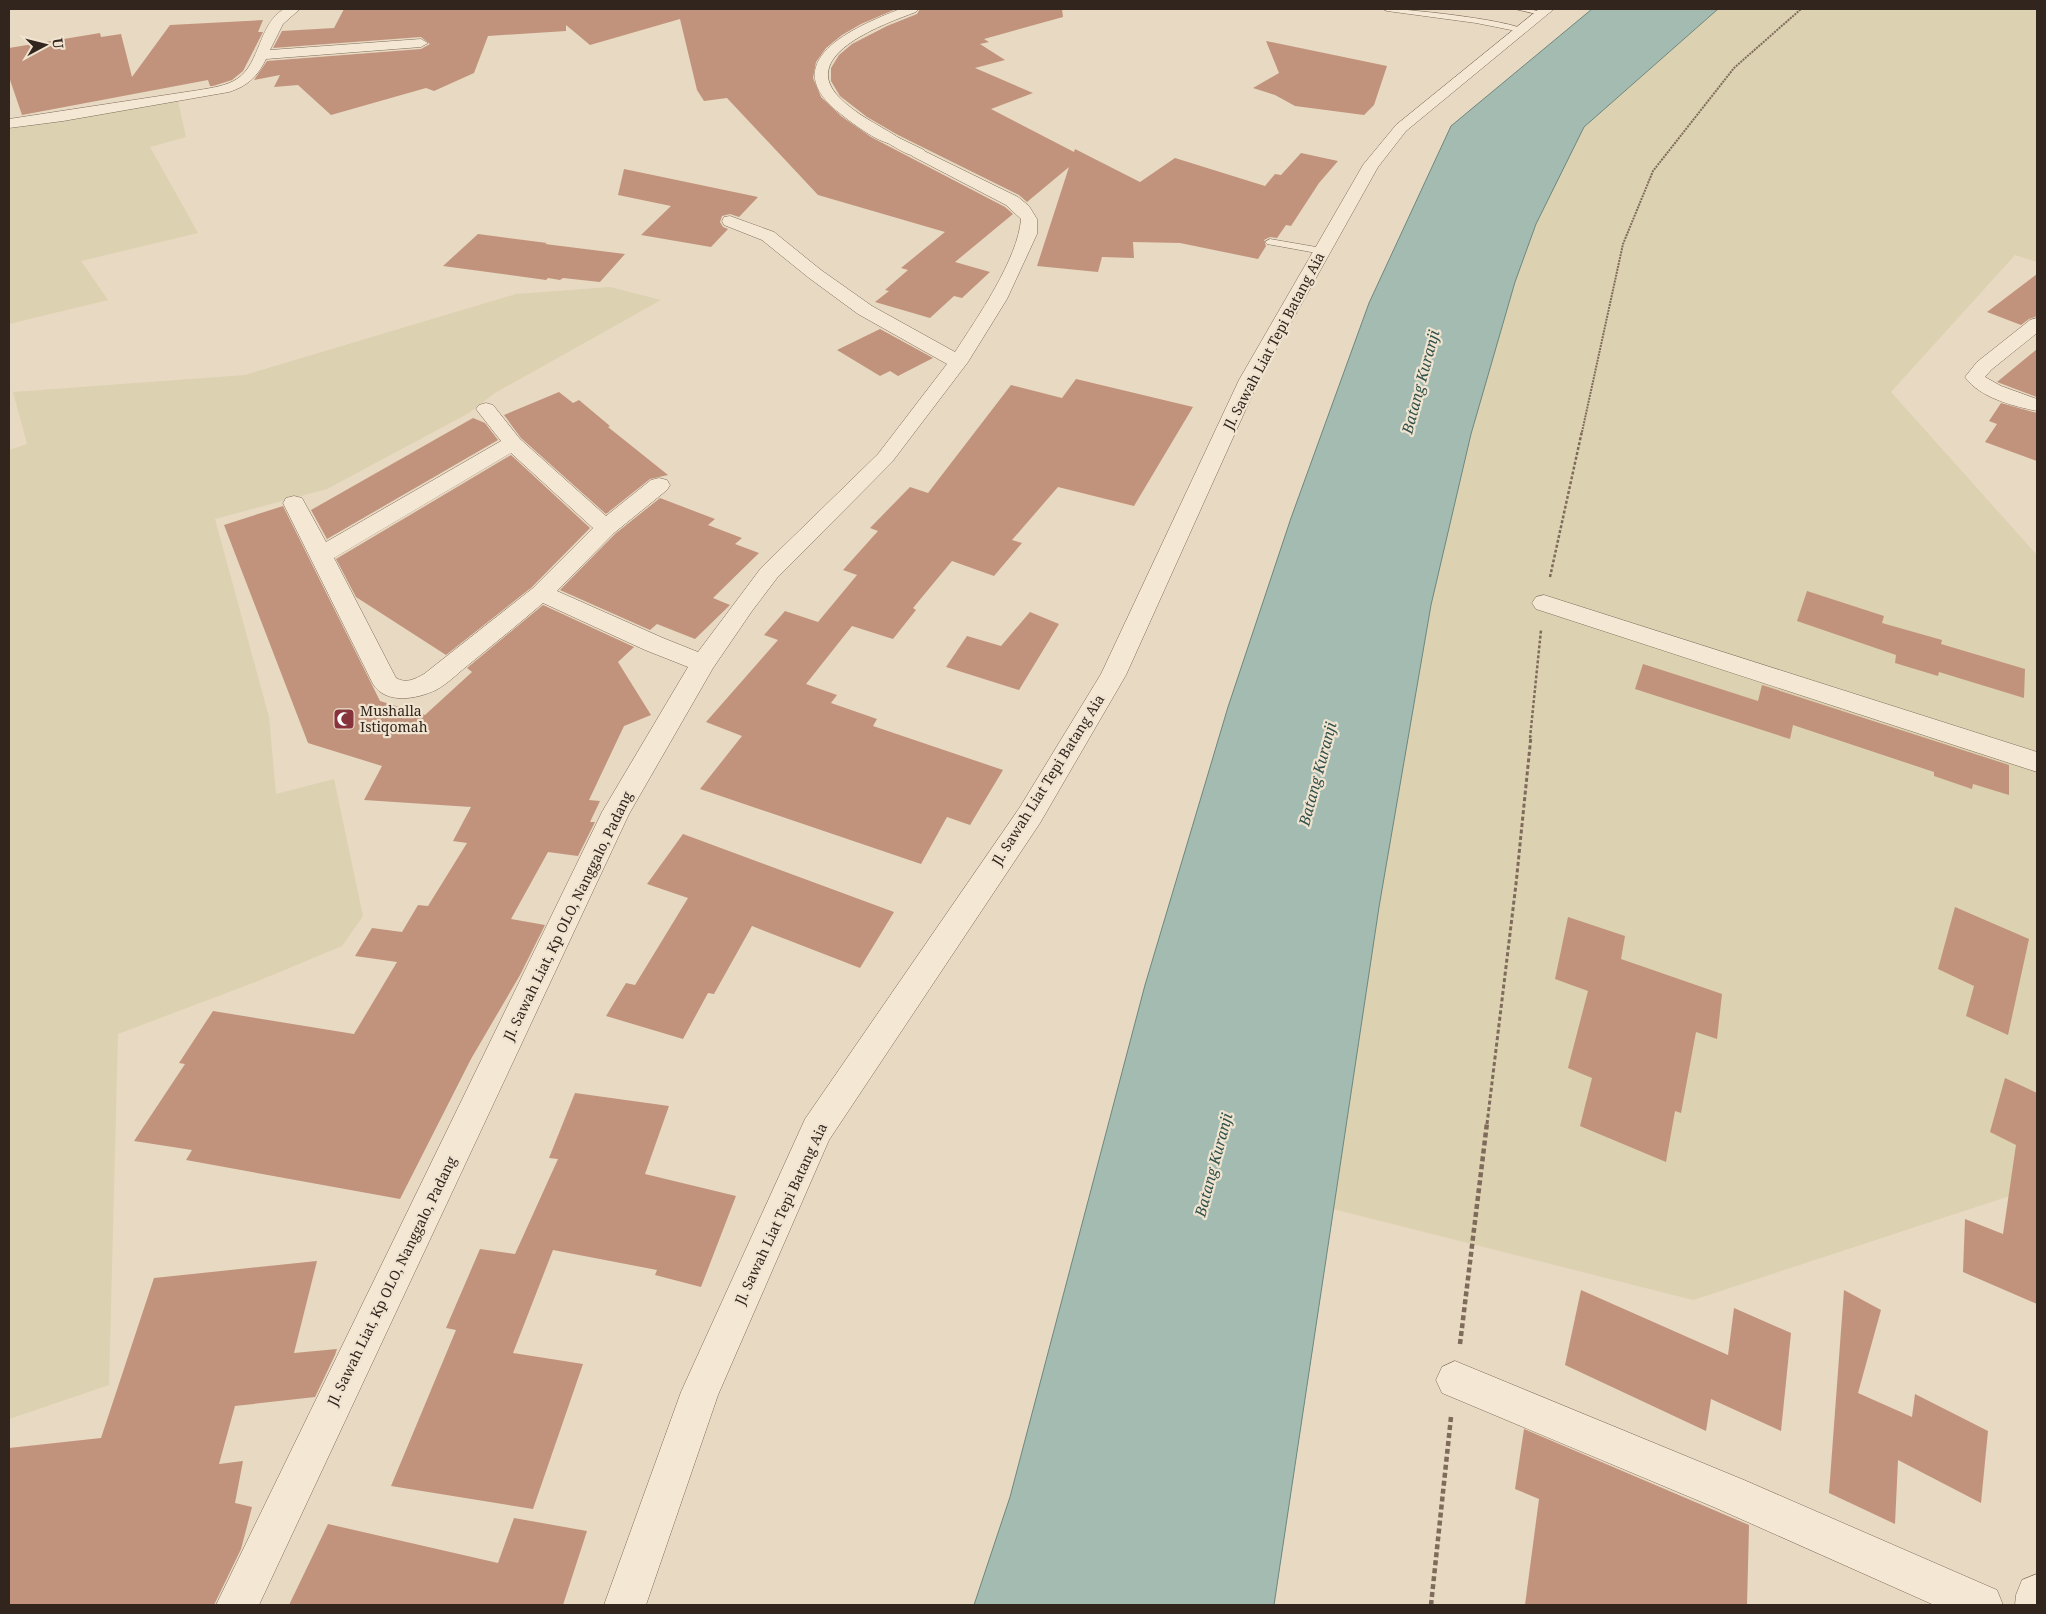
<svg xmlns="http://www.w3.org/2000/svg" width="2046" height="1614" viewBox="0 0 2046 1614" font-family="'Noto Serif',serif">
<rect width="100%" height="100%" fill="#e8d9c2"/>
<g fill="#dcd1b0">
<path d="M1718,9H2037V262L2015,255L1891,392L2037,555V1187L1693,1300L1333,1209L1379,907L1431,605L1471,434L1515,282L1536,224L1584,127Z"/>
<path d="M178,101L186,137L150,147L198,233L81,261L108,300L9,324V129Z"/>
<path d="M610,287L661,300L495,393L469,413L327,489L215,519L269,717L276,794L334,779L363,916L342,946L258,981L118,1034L109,1385L9,1419V450L27,444L13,392L245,375L516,294Z"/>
</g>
<path fill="#a4bbb2" stroke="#6c877e" d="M1592,9H1718L1584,127L1536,224L1515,282L1471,434L1431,605L1379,907L1274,1605H974L1010,1497L1145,985L1228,707L1291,518L1369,303L1451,126Z"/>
<g fill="#c1937c">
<path d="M344,9H896L861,24L842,35L826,48L816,62L813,78L821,97L841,116L871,137L1005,207L1013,214L955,262L990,272L962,298L954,296L930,318L875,302L889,291L885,290L908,270L901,268L945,232L818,195L727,98L704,101L697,90L680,19L590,45L566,25V31L488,36L474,73L434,91L426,88L331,115L298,85L274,87L280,75L254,80L267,61L421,49L430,44L421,37L273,48L282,31L334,28Z"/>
<path d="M920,9H1062L1063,17L984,39L989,42L980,44L1005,60L975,68L1033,93L991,109L1074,152L1075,149L1140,182L1175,158L1265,186L1275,174L1281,175L1301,153L1338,161L1319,183L1291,226L1286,225L1277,238L1270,237L1264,240L1266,246L1258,259L1180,243L1133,242L1134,258L1102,257L1098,272L1037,266L1069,167L1027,202L1019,195L898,135L867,117L840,96L831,81V68L839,55L852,44L887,26L917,14Z"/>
<path d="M263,20L258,32H263L243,71L232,80L213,86H210L208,80L22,115L9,77V48L100,33L101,37L121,34L132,77L170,25Z"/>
<path d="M1266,41L1387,66L1374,105L1364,115L1295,106L1275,95L1253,88L1279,73Z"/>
<path d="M624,169L758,197L739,217L730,214L722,216L720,222L723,227L728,229L711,247L641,235L671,206L618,195Z"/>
<path d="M478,234L547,243L545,244L625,254L600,282L563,278L560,280L548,278L546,280L443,266Z"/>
<path d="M2037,274V316L2029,319L2021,325L1987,312Z"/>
<path d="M880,329L933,358L898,376L890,371L880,376L837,350Z"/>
<path d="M2037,348V397L1997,382L2037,349Z"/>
<path d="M1076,379L1193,407L1134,506L1058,487L1012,540L1022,543L994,576L952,561L913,608L916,610L893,639L852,626L806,684L837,695L831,703L877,719L873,726L1003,770L970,825L947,817L921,864L700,789L742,736L706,722L778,640L764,635L785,611L818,622L857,575L843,570L878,531L870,528L910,487L928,493L1011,385L1062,398Z"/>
<path d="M559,392L573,403L579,400L610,426L608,427L668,475L650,479L606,514L521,438L504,415Z"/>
<path d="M2001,403L2037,413V461L1985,442L1997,424L1989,421Z"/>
<path d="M473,418L485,423L498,440L327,539L311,510Z"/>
<path d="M511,455L590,528L532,587L446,655L356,597L336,559Z"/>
<path d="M660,498L715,519L708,525L742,538L735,544L759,553L713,598L730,605L695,639L657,624L650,630L560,590L615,534Z"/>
<path d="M283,506L380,701L425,715L472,672L467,668L543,605L634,647L618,662L651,715L624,726L589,800L600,801L590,822H595L578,856L548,852L511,919L545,925L520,975L471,1059L400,1199L186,1160L192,1150L134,1141L185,1064L179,1063L213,1011L354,1034L397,962L355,956L372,928L402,932L418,905L428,906L467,843L453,841L471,807L364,800L382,766L308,743L224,525Z"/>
<path d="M1807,591L1884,616L1882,623L1942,640L1941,644L2025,669L2024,698L1939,672L1938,676L1895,663L1896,655L1797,621Z"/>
<path d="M1030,612L1059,624L1019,690L946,667L967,636L1001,646Z"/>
<path d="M1643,664L1758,701L1762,685L2009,765V795L1973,784L1972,789L1934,776V772L1793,725L1790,739L1635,689Z"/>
<path d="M683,834L894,912L860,968L752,926L714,994L708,993L683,1039L606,1016L626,983L635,985L688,898L647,884Z"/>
<path d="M1955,907L2029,939L2008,1035L1966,1016L1974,986L1938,969Z"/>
<path d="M1568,917L1625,936L1621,959L1722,994L1717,1039L1696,1032L1681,1113L1675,1111L1666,1162L1580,1126L1592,1078L1568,1068L1588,991L1555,979Z"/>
<path d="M2005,1078L2037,1093V1304L1963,1272L1965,1219L2003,1234L2016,1145L1990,1132Z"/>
<path d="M575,1093L669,1106L645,1174L736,1196L701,1287L655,1275L657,1270L553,1250L513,1353L583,1364L533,1509L391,1486L456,1330L446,1328L480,1249L515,1254L558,1159L549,1158Z"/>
<path d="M317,1261L294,1353L337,1349L335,1355L315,1397L235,1406L219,1464L243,1461L235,1503L252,1507L241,1549L214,1605H9V1448L101,1438L154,1278Z"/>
<path d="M1581,1290L1728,1355L1734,1308L1791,1333L1781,1431L1711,1399L1706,1431L1565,1365Z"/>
<path d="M1844,1290L1881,1310L1858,1393L1912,1417L1915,1394L1988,1431L1981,1503L1898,1460L1895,1524L1829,1493Z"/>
<path d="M1524,1429L1749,1525L1747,1605H1525L1539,1499L1515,1489Z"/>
<path d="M514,1518L587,1531L563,1605H289L328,1524L498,1563Z"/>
</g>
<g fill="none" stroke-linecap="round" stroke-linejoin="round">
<g stroke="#7f6b5b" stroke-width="1">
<g id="service">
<path d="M1383,9C1404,8 1510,20 1525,30L1521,32L1476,23L1387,11Z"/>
<path d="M1515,9H1529L1545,13L1541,15Z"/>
<path d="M1270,239L1322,248L1327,251L1322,254L1267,244L1265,242Z"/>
</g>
</g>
<g stroke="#7f6b5b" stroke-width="1">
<g id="minor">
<path d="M284,9H300L283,24L270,50L421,39L428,43L421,47L266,59C258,76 248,86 229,92L63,121L9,128V119L199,90C211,88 226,86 237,79C261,63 258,24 284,9Z"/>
<path d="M900,9H918L916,12C887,23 797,54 839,97C855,114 877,124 896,136L899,139L896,142L891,144C874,140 855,125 842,115C772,62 854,27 900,9Z"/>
<path d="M1539,9H1554L1406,131L1378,167L1259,380L1126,675L1040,823L829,1140L718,1395L646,1605H604L681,1392L805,1119L1020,807L1101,674L1239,380L1363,165L1396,125Z"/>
<path d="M918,148L1018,197L1029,206L1037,219V234L1007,299L968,362L892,462L777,578L752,611L713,668L629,814L259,1605H216L602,812L688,667L645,650L543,603C520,623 496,642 472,662C460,671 449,683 436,690C417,699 386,705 373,684L283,503L286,498L294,496L302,498L326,542L501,441L476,409L479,405L486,403L493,405L520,439L606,516L651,480L659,478L667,480L670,485L667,490L614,533L557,591L663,638L698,652L761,568L878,454L947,364L858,314L809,278L762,240L724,225L722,221L724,217L730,216L774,232L821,270L872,306L955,352C977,318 1018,259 1021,219L1006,205L912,156L910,153L912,150ZM511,453L593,528L533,588L424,674C415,679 406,684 396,678L334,558Z"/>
<path d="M2037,318V333L1991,370L1985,377L2001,386L2037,399V411C2013,406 1980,398 1965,377L1977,362L2030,320Z"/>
<path d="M1544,595L2037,752V772L1536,609L1532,603L1536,597Z"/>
<path d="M1455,1361L1744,1480L1997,1590L2003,1605H1934L1716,1508L1442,1393L1436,1380L1442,1367Z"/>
<path d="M2037,1574V1605H2015L2016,1595L2022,1580Z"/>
</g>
</g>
<g stroke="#7f6b5b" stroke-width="1">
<path id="tertiary" d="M891,134L924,150L926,153L924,156C911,159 897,148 886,142L883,139L886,136Z"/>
</g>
<path stroke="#7f6b5b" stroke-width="2" stroke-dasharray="2 1" stroke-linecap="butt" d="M1582,432L1623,244L1653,171L1734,68L1801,9"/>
<g stroke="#7f6b5b" stroke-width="2.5" stroke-dasharray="3 2" stroke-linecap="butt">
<path d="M1550,577L1582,431"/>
<path d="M1530,738L1541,630"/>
</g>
<path stroke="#7f6b5b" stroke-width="3" stroke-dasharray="4 2.5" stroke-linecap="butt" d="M1487,1124L1516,884L1531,736"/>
<g stroke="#7f6b5b" stroke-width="4.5" stroke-dasharray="5 3" stroke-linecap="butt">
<path d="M1460,1344L1487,1123"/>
<path d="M1431,1605L1451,1417"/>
</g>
<use href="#service" fill="#f4e7d4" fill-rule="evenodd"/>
<use href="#minor" fill="#f4e7d4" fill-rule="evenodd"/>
<use href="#tertiary" fill="#f4e7d4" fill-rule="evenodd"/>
</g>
<defs>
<g id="mosque-square" transform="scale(1.125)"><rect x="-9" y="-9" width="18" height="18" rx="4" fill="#87333b" stroke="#f0e4d0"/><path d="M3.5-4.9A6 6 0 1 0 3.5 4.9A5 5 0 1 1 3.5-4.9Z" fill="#fff"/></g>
</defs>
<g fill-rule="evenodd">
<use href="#mosque-square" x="344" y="719"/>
</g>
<g text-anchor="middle" stroke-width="4.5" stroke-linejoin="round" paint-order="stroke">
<g font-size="14" fill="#31251e" stroke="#f0e4d0">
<text transform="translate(1274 341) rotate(-62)" y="5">Jl. Sawah Liat Tepi Batang Aia</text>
<text transform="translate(1048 780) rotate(-58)" y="5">Jl. Sawah Liat Tepi Batang Aia</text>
<text transform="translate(568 916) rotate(-64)" y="5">Jl. Sawah Liat, Kp OLO, Nanggalo, Padang</text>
<text transform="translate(781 1214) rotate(-65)" y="5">Jl. Sawah Liat Tepi Batang Aia</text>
<text transform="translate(392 1281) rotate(-64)" y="5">Jl. Sawah Liat, Kp OLO, Nanggalo, Padang</text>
</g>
<g font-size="14" fill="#31251e" stroke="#f0e4d0" text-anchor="start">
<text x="360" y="716">Mushalla<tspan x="360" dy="16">Istiqomah</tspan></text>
</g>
<g font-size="15" font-style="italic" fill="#2f4f4a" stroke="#f0e4d0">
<text transform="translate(1421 382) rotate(-75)" y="5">Batang Kuranji</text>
<text transform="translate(1318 774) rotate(-75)" y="5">Batang Kuranji</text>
<text transform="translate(1214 1165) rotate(-75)" y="5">Batang Kuranji</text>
</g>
</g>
<rect width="2046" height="1614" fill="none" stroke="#31251e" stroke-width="20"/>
<g transform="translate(45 45) rotate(83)" stroke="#f0e4d0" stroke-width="4" paint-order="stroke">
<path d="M0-4L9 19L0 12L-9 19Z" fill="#31251e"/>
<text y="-8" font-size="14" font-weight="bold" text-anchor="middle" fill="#31251e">U</text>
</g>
</svg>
